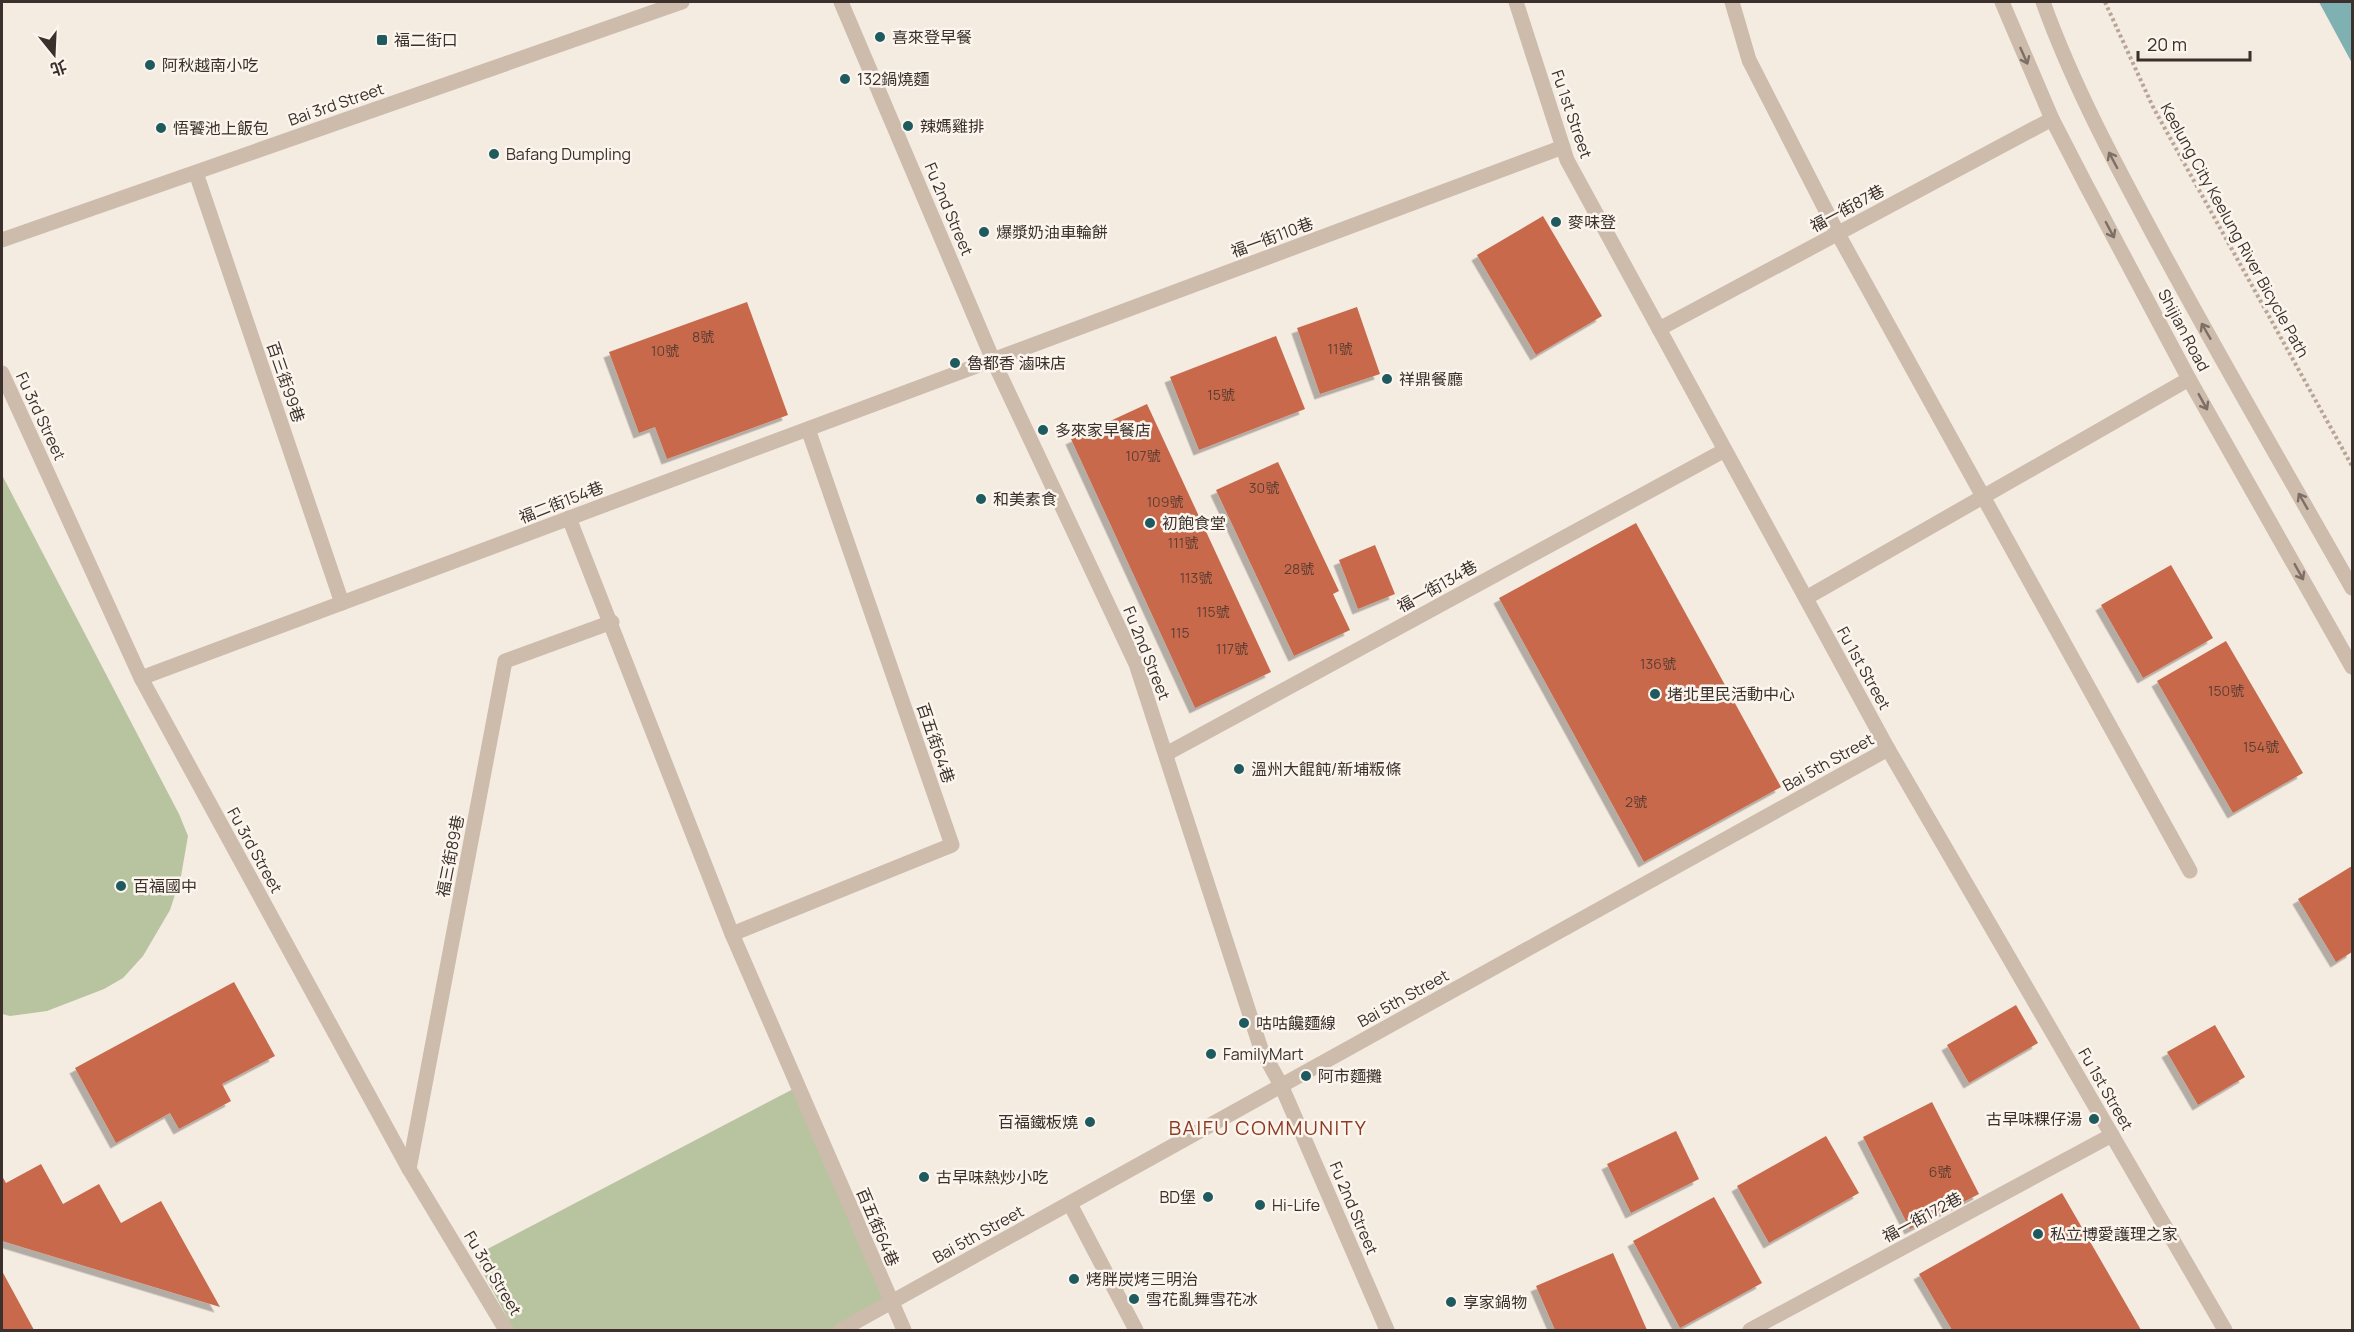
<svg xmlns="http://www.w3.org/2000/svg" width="2354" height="1332" viewBox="0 0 2354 1332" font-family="Manrope,'Noto Sans TC',sans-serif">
<defs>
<filter id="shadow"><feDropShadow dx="-5.5" dy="5.5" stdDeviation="0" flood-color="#0004"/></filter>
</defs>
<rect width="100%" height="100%" fill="#f4ebe1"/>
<g fill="#b8c4a0">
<path d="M2,475L179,814L188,836L181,876L170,910L143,956L123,978L104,989L47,1011L10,1016L2,1014Z"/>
<path d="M799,1086L891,1303L841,1330H514L474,1256Z"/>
</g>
<path fill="#7fb0b2" d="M2319,2H2352V63Z"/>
<g fill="#c8694b" filter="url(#shadow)">
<path d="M1543,216L1602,316L1536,355L1477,255Z"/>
<path d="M747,302L788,415L667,459L655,427L639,433L609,352Z"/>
<path d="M1357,307L1380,374L1320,394L1297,328Z"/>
<path d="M1276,336L1305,409L1199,450L1170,377Z"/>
<path d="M1147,404L1271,672L1195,708L1071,439Z"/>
<path d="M1278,462L1339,591L1333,594L1350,630L1294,656L1216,490Z"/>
<path d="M1636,523L1781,787L1644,862L1499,598Z"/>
<path d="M1375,545L1395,594L1358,609L1339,560Z"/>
<path d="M2171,565L2213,638L2143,678L2101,605Z"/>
<path d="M2226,641L2303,773L2233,813L2157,681Z"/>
<path d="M2352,866V952L2336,962L2298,899Z"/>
<path d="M234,982L275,1056L222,1084L231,1101L179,1129L170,1113L116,1143L75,1068Z"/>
<path d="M2016,1005L2038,1043L1969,1083L1947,1045Z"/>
<path d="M2215,1025L2245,1077L2198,1105L2167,1052Z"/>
<path d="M1932,1102L1979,1194L1910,1229L1863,1137Z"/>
<path d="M1676,1131L1699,1179L1631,1213L1607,1164Z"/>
<path d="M1826,1136L1859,1193L1769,1243L1737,1186Z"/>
<path d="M41,1164L63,1204L99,1184L121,1223L161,1201L220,1307L2,1241V1176L6,1183Z"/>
<path d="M2062,1193L2141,1330H1952L1919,1274Z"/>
<path d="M1714,1197L1762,1283L1680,1328L1633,1241Z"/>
<path d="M1613,1253L1647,1330H1555L1536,1286Z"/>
<path d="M2,1271L34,1330H2Z"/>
</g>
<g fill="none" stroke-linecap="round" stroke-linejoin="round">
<path stroke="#b9a596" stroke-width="4" stroke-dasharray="3 3" stroke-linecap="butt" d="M2105,2L2153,107L2352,466"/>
<g stroke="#cdbbac" stroke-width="15">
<path d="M841,2L993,360L1136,664L1261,1049L1281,1085L1387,1330"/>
<path d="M1516,2L1567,160L1888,749L2225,1330"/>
<path d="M1732,2L1749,60L1838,234L2190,871"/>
<path d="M2002,2L2052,119L2086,185L2189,379L2352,667"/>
<path d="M2043,2C2074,88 2117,167 2160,247C2222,362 2288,475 2352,588"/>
<path d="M196,173L342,603"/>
<path d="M2,240L682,2"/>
<path d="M1659,329L2052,119"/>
<path d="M2,373L141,678L409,1169L506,1330"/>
<path d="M569,518L732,934L904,1330"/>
<path d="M1806,598L2189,379"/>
<path d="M141,678L1563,147"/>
<path d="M1166,754L1725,450"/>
<path d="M732,934L952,845L808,429"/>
<path d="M409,1169L505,661L612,622"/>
<path d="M1070,1204L1136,1330"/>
<path d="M841,1330L1888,749"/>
<path d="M1750,1330L2112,1135"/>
</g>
</g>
<defs><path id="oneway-shaft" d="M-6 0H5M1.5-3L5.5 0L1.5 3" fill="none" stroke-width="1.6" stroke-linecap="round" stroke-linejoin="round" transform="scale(1.5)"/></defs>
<g stroke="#7d6f65">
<use href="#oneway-shaft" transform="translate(2024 56) rotate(66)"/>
<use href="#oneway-shaft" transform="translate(2113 160) rotate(-118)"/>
<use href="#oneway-shaft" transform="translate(2110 230) rotate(62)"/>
<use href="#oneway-shaft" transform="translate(2206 331) rotate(-120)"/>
<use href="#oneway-shaft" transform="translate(2203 402) rotate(61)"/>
<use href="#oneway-shaft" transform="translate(2303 501) rotate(-120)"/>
<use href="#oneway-shaft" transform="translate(2299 572) rotate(61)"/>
</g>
<g fill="#1f5a5e" stroke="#fbf5ee" stroke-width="2">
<circle cx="880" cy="37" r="6"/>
<rect x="376" y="34" width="12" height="12" rx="3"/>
<circle cx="150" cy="65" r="6"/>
<circle cx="845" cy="79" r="6"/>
<circle cx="908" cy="126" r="6"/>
<circle cx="161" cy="128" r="6"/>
<circle cx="494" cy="154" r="6"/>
<circle cx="1556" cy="222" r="6"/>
<circle cx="984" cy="232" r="6"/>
<circle cx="955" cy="363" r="6"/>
<circle cx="1387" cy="379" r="6"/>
<circle cx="1043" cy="430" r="6"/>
<circle cx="981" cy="499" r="6"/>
<circle cx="1150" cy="523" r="6"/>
<circle cx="1655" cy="694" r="6"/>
<circle cx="1239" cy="769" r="6"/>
<circle cx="121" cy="886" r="6"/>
<circle cx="1244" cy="1023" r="6"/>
<circle cx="1211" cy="1054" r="6"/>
<circle cx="1306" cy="1076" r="6"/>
<circle cx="2094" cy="1119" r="6"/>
<circle cx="1090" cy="1122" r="6"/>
<circle cx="924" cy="1177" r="6"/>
<circle cx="1208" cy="1197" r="6"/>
<circle cx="1260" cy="1205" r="6"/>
<circle cx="2038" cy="1234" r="6"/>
<circle cx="1074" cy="1279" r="6"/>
<circle cx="1134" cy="1299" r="6"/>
<circle cx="1451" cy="1302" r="6"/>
</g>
<g text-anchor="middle" stroke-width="5" stroke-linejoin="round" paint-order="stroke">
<g font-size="14" fill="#5e3e33">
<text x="703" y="342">8號</text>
<text x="1340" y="354">11號</text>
<text x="665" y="356">10號</text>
<text x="1221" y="400">15號</text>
<text x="1143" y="461">107號</text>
<text x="1264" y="493">30號</text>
<text x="1165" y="507">109號</text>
<text x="1183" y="548">111號</text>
<text x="1299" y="574">28號</text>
<text x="1196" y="583">113號</text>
<text x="1213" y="617">115號</text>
<text x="1180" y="638">115</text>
<text x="1232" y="654">117號</text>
<text x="1658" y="669">136號</text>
<text x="2226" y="696">150號</text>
<text x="2261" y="752">154號</text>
<text x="1636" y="807">2號</text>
<text x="1940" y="1177">6號</text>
</g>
<g font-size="16" fill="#3b302b" stroke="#fbf5ee" text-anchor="start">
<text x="892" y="43">喜來登早餐</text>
<text x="394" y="46">福二街口</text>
<text x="162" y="71">阿秋越南小吃</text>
<text x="857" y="85">132鍋燒麵</text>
<text x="920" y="132">辣媽雞排</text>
<text x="173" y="134">悟饕池上飯包</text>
<text x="506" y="160">Bafang Dumpling</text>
<text x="1568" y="228">麥味登</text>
<text x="996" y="238">爆漿奶油車輪餅</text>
<text x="967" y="369">魯都香 滷味店</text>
<text x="1399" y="385">祥鼎餐廳</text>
<text x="1055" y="436">多來家早餐店</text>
<text x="993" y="505">和美素食</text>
<text x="1162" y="529">初飽食堂</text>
<text x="1667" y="700">堵北里民活動中心</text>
<text x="1251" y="775">溫州大餛飩/新埔粄條</text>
<text x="133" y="892">百福國中</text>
<text x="1256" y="1029">咕咕饞麵線</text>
<text x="1223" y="1060">FamilyMart</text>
<text x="1318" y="1082">阿市麵攤</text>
<text x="2082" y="1125" text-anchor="end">古早味粿仔湯</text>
<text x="1078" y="1128" text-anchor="end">百福鐵板燒</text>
<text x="936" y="1183">古早味熱炒小吃</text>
<text x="1196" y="1203" text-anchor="end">BD堡</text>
<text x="1272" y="1211">Hi-Life</text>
<text x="2050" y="1240">私立博愛護理之家</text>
<text x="1086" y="1285">烤胖炭烤三明治</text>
<text x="1146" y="1305">雪花亂舞雪花冰</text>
<text x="1463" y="1308">享家鍋物</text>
</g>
<g font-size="16" fill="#3b302b" stroke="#fbf5ee">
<text transform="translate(336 104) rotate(-19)" y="6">Bai 3rd Street</text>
<text transform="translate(1572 114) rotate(71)" y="6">Fu 1st Street</text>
<text transform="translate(1847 208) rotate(-28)" y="6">福一街87巷</text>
<text transform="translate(949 209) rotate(67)" y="6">Fu 2nd Street</text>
<text transform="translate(2235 230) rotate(61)" y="6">Keelung City Keelung River Bicycle Path</text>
<text transform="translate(1272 237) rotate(-20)" y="6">福一街110巷</text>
<text transform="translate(2184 330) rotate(62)" y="6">Shijian Road</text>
<text transform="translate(286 382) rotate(71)" y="6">百三街99巷</text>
<text transform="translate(41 416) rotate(65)" y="6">Fu 3rd Street</text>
<text transform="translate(561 502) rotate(-21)" y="6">福二街154巷</text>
<text transform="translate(1437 586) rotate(-29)" y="6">福一街134巷</text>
<text transform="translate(1147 653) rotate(68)" y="6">Fu 2nd Street</text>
<text transform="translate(1864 668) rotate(61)" y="6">Fu 1st Street</text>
<text transform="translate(936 743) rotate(71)" y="6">百五街64巷</text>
<text transform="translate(1828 762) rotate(-29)" y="6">Bai 5th Street</text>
<text transform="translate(255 850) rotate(61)" y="6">Fu 3rd Street</text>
<text transform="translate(450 856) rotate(-79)" y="6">福三街89巷</text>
<text transform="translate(1403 998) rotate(-29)" y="6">Bai 5th Street</text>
<text transform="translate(2106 1089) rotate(60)" y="6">Fu 1st Street</text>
<text transform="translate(1354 1208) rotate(67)" y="6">Fu 2nd Street</text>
<text transform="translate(1922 1217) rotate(-28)" y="6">福一街172巷</text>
<text transform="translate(878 1227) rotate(67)" y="6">百五街64巷</text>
<text transform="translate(978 1234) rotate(-29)" y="6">Bai 5th Street</text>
<text transform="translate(493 1273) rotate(59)" y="6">Fu 3rd Street</text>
</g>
<g font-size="20" letter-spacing="1.5" fill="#8c3b22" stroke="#fbf5ee">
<text x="1268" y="1135">BAIFU COMMUNITY</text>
</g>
</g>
<rect width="2354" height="1332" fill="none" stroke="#3b302b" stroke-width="6"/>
<g transform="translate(54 54) rotate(162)" stroke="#fbf5ee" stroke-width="4.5" paint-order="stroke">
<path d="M0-4.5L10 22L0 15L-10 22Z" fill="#3b302b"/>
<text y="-9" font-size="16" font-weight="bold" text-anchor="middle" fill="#3b302b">北</text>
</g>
<path d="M2138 51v9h112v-9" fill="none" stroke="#3b302b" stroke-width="3"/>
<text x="2147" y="51" font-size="18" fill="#3b302b" stroke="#fbf5ee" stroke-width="4.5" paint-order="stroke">20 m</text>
</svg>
